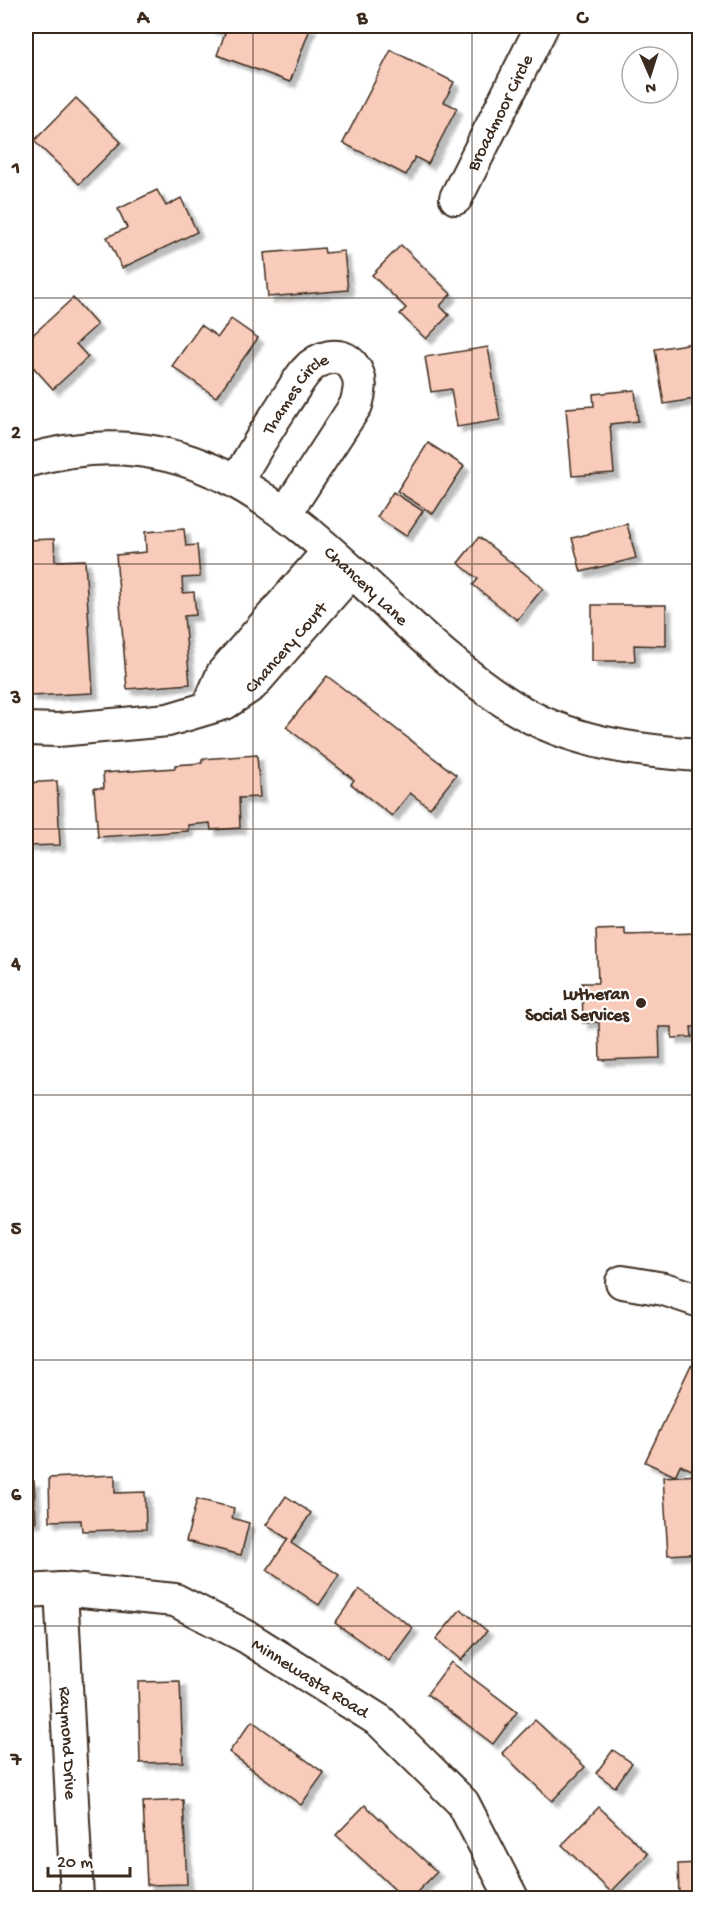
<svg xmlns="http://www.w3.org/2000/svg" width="725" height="1924" viewBox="0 0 725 1924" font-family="'Gochi Hand',sans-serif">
<defs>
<filter id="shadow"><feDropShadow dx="5.5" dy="5.5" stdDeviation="1.5" flood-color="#0004"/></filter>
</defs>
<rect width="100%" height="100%" fill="#fff"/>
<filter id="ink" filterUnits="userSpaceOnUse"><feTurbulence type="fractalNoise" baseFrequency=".0167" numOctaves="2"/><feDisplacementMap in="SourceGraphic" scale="12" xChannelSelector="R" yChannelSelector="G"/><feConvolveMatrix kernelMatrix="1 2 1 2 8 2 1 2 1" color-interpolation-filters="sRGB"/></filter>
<g filter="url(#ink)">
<g fill="#f8cbba" stroke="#3b2a1e" stroke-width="1.5" filter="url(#shadow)">
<path d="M205,26H311L290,82L217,55L225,33Z"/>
<path d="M391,50L454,82L444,102L457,108L428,164L415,157L406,175L343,143Z"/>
<path d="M76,98L121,142L79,184L34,141Z"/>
<path d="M157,190L166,206L181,198L197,232L122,268L107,237L127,228L118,209Z"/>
<path d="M401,245L451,294L440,306L449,315L426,339L400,314L406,308L372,275Z"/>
<path d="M324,248L325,253L344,251L348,290L268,297L264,253Z"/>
<path d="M73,298L97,325L76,344L88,357L53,389L26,359V341Z"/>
<path d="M231,319L258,338L216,397L172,366L201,325L218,337Z"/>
<path d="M700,342V398L664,404L655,349Z"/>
<path d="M488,347L500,420L457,427L451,389L431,392L425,357Z"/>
<path d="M635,390L638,421L610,424L614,473L572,476L566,408L594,406L593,394Z"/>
<path d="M428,443L464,466L433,514L397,491Z"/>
<path d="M393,492L423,511L406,536L377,517Z"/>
<path d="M627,524L636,558L581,572L572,538Z"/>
<path d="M184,529L186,546L197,545L200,577L182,578L183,593L194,592L196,615L184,616L190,684L127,689L116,555L146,552L145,532Z"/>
<path d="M479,537L543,588L517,620L473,585L478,579L458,563Z"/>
<path d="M54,539L55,561L85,560L93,693L30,696L26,614V540Z"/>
<path d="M592,605H666V646L634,645L635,661H592Z"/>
<path d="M327,676L456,775L430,808L410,793L392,816L351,784L354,780L286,727Z"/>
<path d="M257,755L260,797L239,798L240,828L211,830L210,823L188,825V831L98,837L94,788H104L103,773L175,768V765L202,763V759Z"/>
<path d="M57,781L60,845L26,846V783Z"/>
<path d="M625,929V935L700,933V1027H691L692,1037L672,1038V1027H659L660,1058L600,1060L599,1022L583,1023L582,983H598L596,930Z"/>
<path d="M691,1365L700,1369V1423L694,1434L700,1437V1453L692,1470L680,1465L675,1476L645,1462Z"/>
<path d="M115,1475V1493L145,1492L146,1529L82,1531L81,1520L50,1521L49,1478Z"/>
<path d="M700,1475V1553L668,1555L663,1477Z"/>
<path d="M26,1481H34L36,1522H26Z"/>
<path d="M286,1496L311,1513L291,1543L339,1575L319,1605L267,1570L288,1539L266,1525Z"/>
<path d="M197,1499L234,1508L232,1518L249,1523L241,1555L186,1541Z"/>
<path d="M359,1589L413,1628L389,1661L335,1623Z"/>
<path d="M461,1609L487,1631L461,1660L436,1639Z"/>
<path d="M451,1662L517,1712L493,1744L427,1694Z"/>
<path d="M180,1681L183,1762L140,1763L138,1682Z"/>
<path d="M535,1720L585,1767L552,1801L502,1753Z"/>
<path d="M252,1721L324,1773L301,1805L229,1752Z"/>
<path d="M613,1750L632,1763L615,1787L596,1773Z"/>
<path d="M183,1800L187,1884L147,1885L143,1802Z"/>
<path d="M365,1805L437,1872L411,1898H404L336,1835Z"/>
<path d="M599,1807L648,1854L611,1892L562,1845Z"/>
<path d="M700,1863V1898H679L678,1864Z"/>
</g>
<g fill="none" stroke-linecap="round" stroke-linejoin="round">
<g stroke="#3b2a1e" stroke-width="36">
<g id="street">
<path id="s1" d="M456,198L542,26"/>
<path id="s2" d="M26,461C253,395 348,603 513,707C569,742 635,751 700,755"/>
<path id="s3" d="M237,481C252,454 268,428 285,402C292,392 298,380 306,371C317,358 341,349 353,366C363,379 360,391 356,405L285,514"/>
<path d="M209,706L223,673L328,552"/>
<path id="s4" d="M26,729L58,730L168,720L225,703L252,685L351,572"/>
<path d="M622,1282L664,1289L700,1301"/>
<path id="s5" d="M61,1589L77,1898"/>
<path id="s6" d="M26,1591L61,1589L175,1600L247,1637L380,1721L463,1803L512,1898"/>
</g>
</g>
<use href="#street" stroke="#fff" stroke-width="32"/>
</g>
</g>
<path fill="none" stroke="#3b2a1e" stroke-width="1.5" stroke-opacity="0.55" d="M253,26V1898M472,26V1898M26,298H700M26,564H700M26,829H700M26,1095H700M26,1360H700M26,1626H700"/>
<circle fill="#3b2a1e" stroke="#fff" stroke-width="2" cx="641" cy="1003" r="6"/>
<g text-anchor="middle" stroke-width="4.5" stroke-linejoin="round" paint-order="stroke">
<g font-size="18" fill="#3b2a1e" stroke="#fff">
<text dy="6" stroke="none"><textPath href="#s1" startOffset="96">Broadmoor Circle</textPath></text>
<text dy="6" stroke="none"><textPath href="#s3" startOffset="106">Thames Circle</textPath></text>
<text dy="6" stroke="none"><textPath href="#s2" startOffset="384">Chancery Lane</textPath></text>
<text dy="6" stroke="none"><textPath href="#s4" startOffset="285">Chancery Court</textPath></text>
<text dy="6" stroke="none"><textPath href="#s6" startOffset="306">Minnewasta Road</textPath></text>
<text dy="6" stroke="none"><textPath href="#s5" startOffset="154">Raymond Drive</textPath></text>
</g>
<g font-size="18" font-weight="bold" fill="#3b2a1e" stroke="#fff" text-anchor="end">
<text x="629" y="999">Lutheran<tspan x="629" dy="21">Social Services</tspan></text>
</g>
</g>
<rect width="725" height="1924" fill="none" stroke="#fff" stroke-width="66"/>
<g transform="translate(650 75) rotate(177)"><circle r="28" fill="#ffffff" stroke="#b1aaa5" stroke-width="1.5"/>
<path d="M0-4.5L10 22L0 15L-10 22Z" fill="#3b2a1e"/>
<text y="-9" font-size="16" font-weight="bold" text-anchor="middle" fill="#3b2a1e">N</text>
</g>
<path d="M48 1867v9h82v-9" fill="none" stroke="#3b2a1e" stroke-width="3"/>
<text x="57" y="1867" font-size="18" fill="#3b2a1e" stroke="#ffffff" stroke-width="4.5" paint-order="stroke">20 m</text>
<rect x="33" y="33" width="659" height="1858" fill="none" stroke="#3b2a1e" stroke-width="2"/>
<g font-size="20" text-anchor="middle" font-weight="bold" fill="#3b2a1e">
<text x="143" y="23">A</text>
<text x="362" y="23">B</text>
<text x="582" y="23">C</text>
<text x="16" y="173">1</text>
<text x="16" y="438">2</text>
<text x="16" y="703">3</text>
<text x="16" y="969">4</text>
<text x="16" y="1234">5</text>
<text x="16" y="1500">6</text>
<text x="16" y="1765">7</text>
</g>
</svg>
